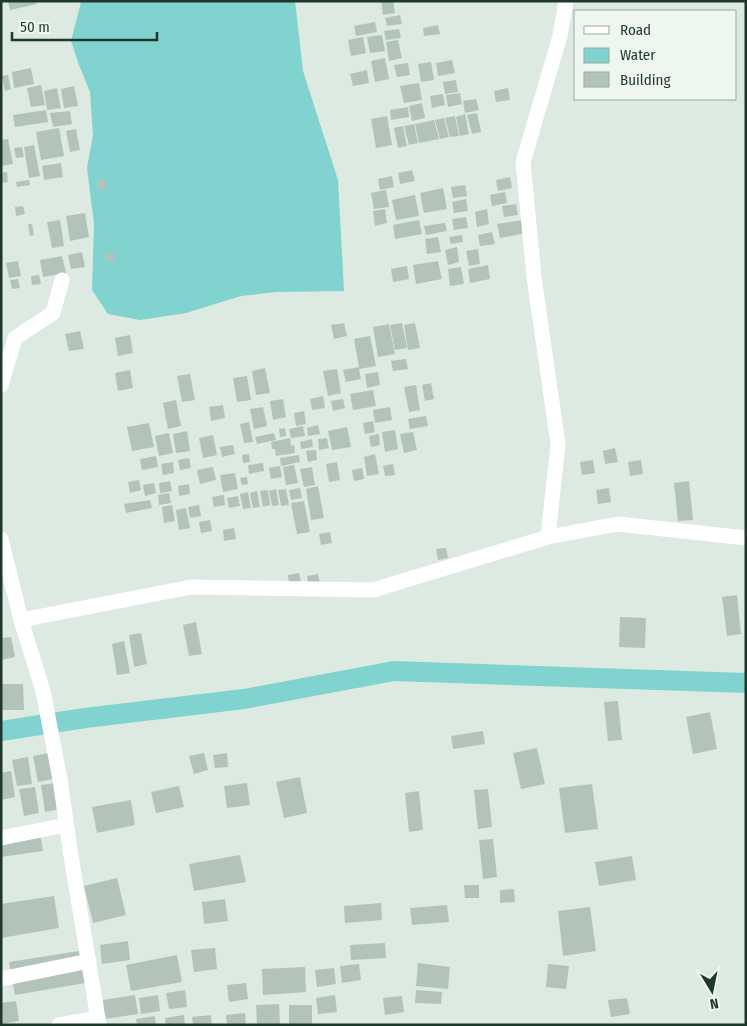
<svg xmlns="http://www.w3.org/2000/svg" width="747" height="1026" viewBox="0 0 747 1026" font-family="'Fira Sans Condensed',sans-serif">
<rect width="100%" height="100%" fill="#dceae1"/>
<path fill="#80d3cf" d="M83,1H295L303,71L338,180L344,291L276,292L241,296L186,313L140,320L108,314L92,290L94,224L87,168L93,135L90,92L79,65L71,41L81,2Z"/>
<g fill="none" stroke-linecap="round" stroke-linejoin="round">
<path stroke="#80d3cf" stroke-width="20" d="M1,731L85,718L244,699L394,671L746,683"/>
</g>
<g fill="#b2c4b9">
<path d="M8,1H36L37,4L10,10Z"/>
<path d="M381,1H393L395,13L383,15Z"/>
<path d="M400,15L402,24L387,26L385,18Z"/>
<path d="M375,22L377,32L356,36L354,26Z"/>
<path d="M438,25L440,34L424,36L423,28Z"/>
<path d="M399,29L401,38L386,40L384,31Z"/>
<path d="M382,35L385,51L370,53L367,37Z"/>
<path d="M363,37L366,53L351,56L348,40Z"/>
<path d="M398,40L402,58L389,61L386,42Z"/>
<path d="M385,58L389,79L375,82L371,61Z"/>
<path d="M452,60L455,73L438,76L436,63Z"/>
<path d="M431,62L434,80L421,82L418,64Z"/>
<path d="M408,63L410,75L397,77L394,65Z"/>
<path d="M31,68L34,84L14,88L12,72Z"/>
<path d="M367,70L369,83L353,86L350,74Z"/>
<path d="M8,75L11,89L5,91L2,76Z"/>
<path d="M456,80L458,92L445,94L443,82Z"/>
<path d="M419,83L422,100L404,103L400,86Z"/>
<path d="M41,85L45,105L31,107L27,88Z"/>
<path d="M74,86L78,106L64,108L61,89Z"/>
<path d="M57,88L61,108L47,110L44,91Z"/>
<path d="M508,88L510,100L496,102L494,91Z"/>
<path d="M460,93L462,104L448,107L446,95Z"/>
<path d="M443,94L445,105L432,108L430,96Z"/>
<path d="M476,99L479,110L465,113L463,101Z"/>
<path d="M422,103L425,118L412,121L409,106Z"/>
<path d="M408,107L409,117L391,120L390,110Z"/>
<path d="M46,110L48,122L15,127L13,115Z"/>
<path d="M70,111L72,124L53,127L50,113Z"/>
<path d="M477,113L481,132L472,134L467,115Z"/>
<path d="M465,114L469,134L460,136L456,117Z"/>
<path d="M387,116L392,145L376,148L371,119Z"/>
<path d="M455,116L459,136L450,137L445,118Z"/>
<path d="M444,118L449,137L440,139L435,120Z"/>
<path d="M434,120L439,139L419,143L415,124Z"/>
<path d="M414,124L418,143L409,145L404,126Z"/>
<path d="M403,126L407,146L398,148L394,128Z"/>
<path d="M59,128L64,156L41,160L36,132Z"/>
<path d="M76,129L80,150L70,152L66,131Z"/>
<path d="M8,139L13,164L1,166V140Z"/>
<path d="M34,145L40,176L29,178L24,147Z"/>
<path d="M22,147L24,157L16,158L14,148Z"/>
<path d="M61,163L63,177L44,180L42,166Z"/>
<path d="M412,170L415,181L400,184L398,173Z"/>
<path d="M7,172L8,182L1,183V173Z"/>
<path d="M392,176L394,187L380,190L378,179Z"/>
<path d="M510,177L512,188L498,191L496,180Z"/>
<path d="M105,179L107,188L98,190L97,181Z"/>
<path d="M29,180L30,185L17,187L16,182Z"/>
<path d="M465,185L467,196L453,198L451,187Z"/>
<path d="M443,188L447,209L424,213L420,193Z"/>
<path d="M386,190L389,207L374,209L371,193Z"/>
<path d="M505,192L507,203L492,206L490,195Z"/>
<path d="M415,195L419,216L396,220L392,200Z"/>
<path d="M466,199L468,211L454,213L452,202Z"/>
<path d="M516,204L518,215L504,217L502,206Z"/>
<path d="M23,206L25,214L16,216L15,207Z"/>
<path d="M385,209L387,223L375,226L373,211Z"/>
<path d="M487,209L489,224L477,227L475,212Z"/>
<path d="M85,213L89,237L70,241L66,216Z"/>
<path d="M466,217L468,228L454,230L452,219Z"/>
<path d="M60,220L64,246L52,248L47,222Z"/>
<path d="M419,220L422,234L395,239L393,225Z"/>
<path d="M524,220L526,233L500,238L497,224Z"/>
<path d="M445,223L447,231L426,235L424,226Z"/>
<path d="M28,224H32L34,235L30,236Z"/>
<path d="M492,232L495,244L480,246L478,235Z"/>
<path d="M462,235L463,242L451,244L449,237Z"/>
<path d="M438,237L441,252L427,254L425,239Z"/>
<path d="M457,247L459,262L448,265L445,250Z"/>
<path d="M478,249L480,264L469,266L466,251Z"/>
<path d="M82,252L85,267L71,269L68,255Z"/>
<path d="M114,252L115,261L106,262L105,254Z"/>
<path d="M62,256L66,273L43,277L40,260Z"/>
<path d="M18,261L21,276L9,278L6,263Z"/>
<path d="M438,261L442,279L416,284L413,265Z"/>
<path d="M488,265L490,279L470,283L468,269Z"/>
<path d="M407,266L409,279L393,282L391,269Z"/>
<path d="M461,267L464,284L450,286L448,269Z"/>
<path d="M39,275L41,284L32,285L31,276Z"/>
<path d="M18,279L20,288L12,289L10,280Z"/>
<path d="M344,323L347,336L334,339L331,325Z"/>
<path d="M402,323L407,348L395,350L390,325Z"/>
<path d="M415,323L420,348L408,350L404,325Z"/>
<path d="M389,324L395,354L378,357L373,327Z"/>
<path d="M80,331L84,349L69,351L65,334Z"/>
<path d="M130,335L133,353L118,356L115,338Z"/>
<path d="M370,336L376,366L359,369L361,379L346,382L343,370L359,367L354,339Z"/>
<path d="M406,359L408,369L393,371L391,361Z"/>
<path d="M265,368L270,393L256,395L252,371Z"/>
<path d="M337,369L341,393L328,396L323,371Z"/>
<path d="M130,370L133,388L118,391L115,373Z"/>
<path d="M378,372L380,385L367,388L365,374Z"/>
<path d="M190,374L195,400L182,402L177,376Z"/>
<path d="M247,376L251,400L237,402L233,378Z"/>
<path d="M431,383L434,399L425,401L422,385Z"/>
<path d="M416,385L420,410L409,412L404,387Z"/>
<path d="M373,390L376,406L353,410L350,394Z"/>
<path d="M323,396L325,408L312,410L310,399Z"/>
<path d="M283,399L286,417L273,420L270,401Z"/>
<path d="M343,399L345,408L333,411L331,401Z"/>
<path d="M176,400L181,426L168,429L163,403Z"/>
<path d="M223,405L225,418L211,421L209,407Z"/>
<path d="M263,407L267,426L254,429L250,409Z"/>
<path d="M390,407L392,420L375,423L373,410Z"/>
<path d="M304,411L306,424L296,426L294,413Z"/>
<path d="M426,416L428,426L410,429L408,419Z"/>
<path d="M373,421L375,432L365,434L363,423Z"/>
<path d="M249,422L253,442L244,443L240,424Z"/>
<path d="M149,423L154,447L132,451L127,427Z"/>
<path d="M318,425L320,434L308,436L307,428Z"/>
<path d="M303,426L305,436L291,438L289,429Z"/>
<path d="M347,427L351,447L332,450L328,431Z"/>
<path d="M285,428L286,436L280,437L279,429Z"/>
<path d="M395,430L398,449L385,452L382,432Z"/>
<path d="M187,431L190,451L176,453L173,434Z"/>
<path d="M413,432L417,450L404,453L400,434Z"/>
<path d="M169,433L173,453L159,456L155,436Z"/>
<path d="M274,433L276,440L257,444L255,437Z"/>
<path d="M379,434L380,445L371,447L369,436Z"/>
<path d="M213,435L217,455L203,458L199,438Z"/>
<path d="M290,438L291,446L294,445L295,453L276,456L275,449H272L271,442Z"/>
<path d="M327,438L329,448L319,450L318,439Z"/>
<path d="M312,439L313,447L301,449L300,442Z"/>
<path d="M233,445L235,454L222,457L220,447Z"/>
<path d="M615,448L618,462L605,464L603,451Z"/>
<path d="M316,450L317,460L308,462L306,451Z"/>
<path d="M249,454L250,462L243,463L242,455Z"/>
<path d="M375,454L379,474L367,476L364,457Z"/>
<path d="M299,455L300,462L281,466L280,458Z"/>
<path d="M156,456L158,467L142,470L140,459Z"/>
<path d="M189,458L191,468L180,470L178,460Z"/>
<path d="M593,460L595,473L582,475L580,462Z"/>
<path d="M641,460L643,474L630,476L628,462Z"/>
<path d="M173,462L174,473L163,475L161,464Z"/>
<path d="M337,462L340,480L329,482L326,464Z"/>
<path d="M263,463L264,471L249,474L248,465Z"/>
<path d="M393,464L395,475L385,476L383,466Z"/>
<path d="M294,465L298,483L286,485L283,467Z"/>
<path d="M280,466L282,477L271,479L269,468Z"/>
<path d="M213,467L216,480L200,484L197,470Z"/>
<path d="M312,467L315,485L304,487L300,469Z"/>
<path d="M362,468L364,479L354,481L352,470Z"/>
<path d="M235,473L238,489L223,492L220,475Z"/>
<path d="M247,477L248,484L242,485L240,478Z"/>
<path d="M139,480L141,490L130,493L128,482Z"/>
<path d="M170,481L172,491L160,493L159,483Z"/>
<path d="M689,481L693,520L678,521L674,483Z"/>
<path d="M154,483L156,493L145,496L143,485Z"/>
<path d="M189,484L190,494L179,496L178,486Z"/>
<path d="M318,486L324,518L311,520L306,489Z"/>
<path d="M300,488L302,498L291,500L289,490Z"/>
<path d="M609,488L611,502L598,504L596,490Z"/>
<path d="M276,489L279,505L272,506L269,491Z"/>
<path d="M286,489L289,505L281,506L278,490Z"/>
<path d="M268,490L270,505L263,507L260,491Z"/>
<path d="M257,491L260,507L253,508L250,493Z"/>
<path d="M248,492L251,508L243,509L240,494Z"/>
<path d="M169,493L171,503L159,505L158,495Z"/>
<path d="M224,495L225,505L214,507L212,497Z"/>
<path d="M238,496L240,506L229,508L227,498Z"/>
<path d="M150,500L152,508L126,513L124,504Z"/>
<path d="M304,501L310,532L297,534L291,503Z"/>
<path d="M172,505L175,521L164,523L162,507Z"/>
<path d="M199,505L201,516L190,518L188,507Z"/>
<path d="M186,508L190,528L179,530L176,510Z"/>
<path d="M210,520L212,531L201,533L199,522Z"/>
<path d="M234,528L236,539L224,541L223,530Z"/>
<path d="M330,532L332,543L321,545L319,534Z"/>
<path d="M446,548L448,558L438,560L436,549Z"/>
<path d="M299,573L301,581L289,583L288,575Z"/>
<path d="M318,574L320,584L309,586L307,576Z"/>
<path d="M737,595L741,634L727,636L722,597Z"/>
<path d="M620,617L646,618L645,648L619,647Z"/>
<path d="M196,622L202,654L189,656L183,625Z"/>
<path d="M141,633L147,664L134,667L129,635Z"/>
<path d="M11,637L15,657L1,660V638Z"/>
<path d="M124,641L130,673L117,675L112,644Z"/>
<path d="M1,684H23L24,710H1Z"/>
<path d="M618,701L622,740L608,741L604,702Z"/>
<path d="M710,712L717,749L693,754L686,717Z"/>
<path d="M483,731L485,744L453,749L451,736Z"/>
<path d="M537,748L545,784L521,789L513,753Z"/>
<path d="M48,753L53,779L38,782L33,756Z"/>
<path d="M204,753L208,770L194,774L189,756Z"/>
<path d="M227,753L228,767L215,768L213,755Z"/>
<path d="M28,757L32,784L17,786L12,760Z"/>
<path d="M11,771L15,797L1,800V773Z"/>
<path d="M300,777L307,813L284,818L276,782Z"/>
<path d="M56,783L61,809L45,812L41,785Z"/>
<path d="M247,783L250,805L227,808L224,786Z"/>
<path d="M592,784L598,829L565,833L559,788Z"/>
<path d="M179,786L184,807L156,813L151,792Z"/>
<path d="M35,787L39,813L24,816L19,789Z"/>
<path d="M488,789L492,827L478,829L474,790Z"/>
<path d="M419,791L423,830L409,832L405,793Z"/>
<path d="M131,800L135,825L97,833L92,807Z"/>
<path d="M39,828L43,851L1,857V834Z"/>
<path d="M493,839L497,877L483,879L479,840Z"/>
<path d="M240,855L246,882L194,891L189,864Z"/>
<path d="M632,856L636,880L599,886L595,862Z"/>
<path d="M117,878L126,915L93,923L84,886Z"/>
<path d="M464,885H479V898H465Z"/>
<path d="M514,889L515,902L500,903V890Z"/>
<path d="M54,896L59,928L1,938V904Z"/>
<path d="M225,899L228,921L204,924L202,902Z"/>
<path d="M381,903L382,920L345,923L344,906Z"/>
<path d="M447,905L449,922L412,925L410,908Z"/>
<path d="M590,907L596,951L563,956L558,911Z"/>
<path d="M128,941L130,960L102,964L100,945Z"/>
<path d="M385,943L386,958L351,960L350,945Z"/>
<path d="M215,948L217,969L194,972L191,950Z"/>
<path d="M79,951L85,983L15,995L9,962Z"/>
<path d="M177,955L182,982L131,991L126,965Z"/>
<path d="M418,963L450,967L448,989L416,986Z"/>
<path d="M359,964L361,980L342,983L340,966Z"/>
<path d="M548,964L569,966L566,989L546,987Z"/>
<path d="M305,967L306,992L263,995L262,969Z"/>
<path d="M334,968L336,984L317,987L315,970Z"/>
<path d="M246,983L248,999L229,1002L227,985Z"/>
<path d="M185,990L187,1007L169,1009L166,993Z"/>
<path d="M416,990L442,992L441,1004L415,1003Z"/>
<path d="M135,995L138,1014L105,1019L103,1000Z"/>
<path d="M158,995L160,1011L141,1014L139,998Z"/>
<path d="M335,995L337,1012L318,1014L316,998Z"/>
<path d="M402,996L404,1012L385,1015L383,998Z"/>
<path d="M627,998L630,1014L611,1017L608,1000Z"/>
<path d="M16,1001L19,1021L1,1024V1003Z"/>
<path d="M279,1004L280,1025H257L256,1005Z"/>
<rect x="289" y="1005" width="23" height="20"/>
<path d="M245,1013L246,1025H227L226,1015Z"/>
<path d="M184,1015L185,1025H166L165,1018Z"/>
<path d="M211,1015L212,1025H193L192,1017Z"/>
<path d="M155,1016L156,1025H137L136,1019Z"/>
</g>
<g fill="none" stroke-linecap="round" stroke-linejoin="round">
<g stroke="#fff" stroke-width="15">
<path d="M1,385L15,338L53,313L62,280"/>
<path d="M548,537L558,444L534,277L523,162L560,36L566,1"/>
<path d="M1,539L21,620L43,691L60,779L70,850L99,1025"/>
<path d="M21,620L191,587L373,590L548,537L618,524L746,538"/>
<path d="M1,838L66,825"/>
<path d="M1,979L89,961"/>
<path d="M59,1025L98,1018"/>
</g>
</g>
<rect width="747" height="1026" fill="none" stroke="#1e392c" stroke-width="5"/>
<rect x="574" y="10" width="162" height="90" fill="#edf6ef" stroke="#9aaaa1"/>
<rect x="584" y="26" width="25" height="8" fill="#ffffff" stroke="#9aaaa1"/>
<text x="620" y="35" font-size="15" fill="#1e392c">Road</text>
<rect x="584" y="48" width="25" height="15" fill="#80d3cf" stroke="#9aaaa1"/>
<text x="620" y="60" font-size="15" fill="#1e392c">Water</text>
<rect x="584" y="72" width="25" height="15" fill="#b2c4b9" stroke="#9aaaa1"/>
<text x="620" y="85" font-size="15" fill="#1e392c">Building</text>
<g transform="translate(712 991) rotate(170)" stroke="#edf6ef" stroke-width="4" paint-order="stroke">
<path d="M0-4L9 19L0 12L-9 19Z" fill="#1e392c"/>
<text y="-8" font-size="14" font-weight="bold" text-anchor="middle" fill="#1e392c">N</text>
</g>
<path d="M12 32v8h145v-8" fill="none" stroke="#1e392c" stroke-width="2.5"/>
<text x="20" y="32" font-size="15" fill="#1e392c" stroke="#edf6ef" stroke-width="4" paint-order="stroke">50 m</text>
</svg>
